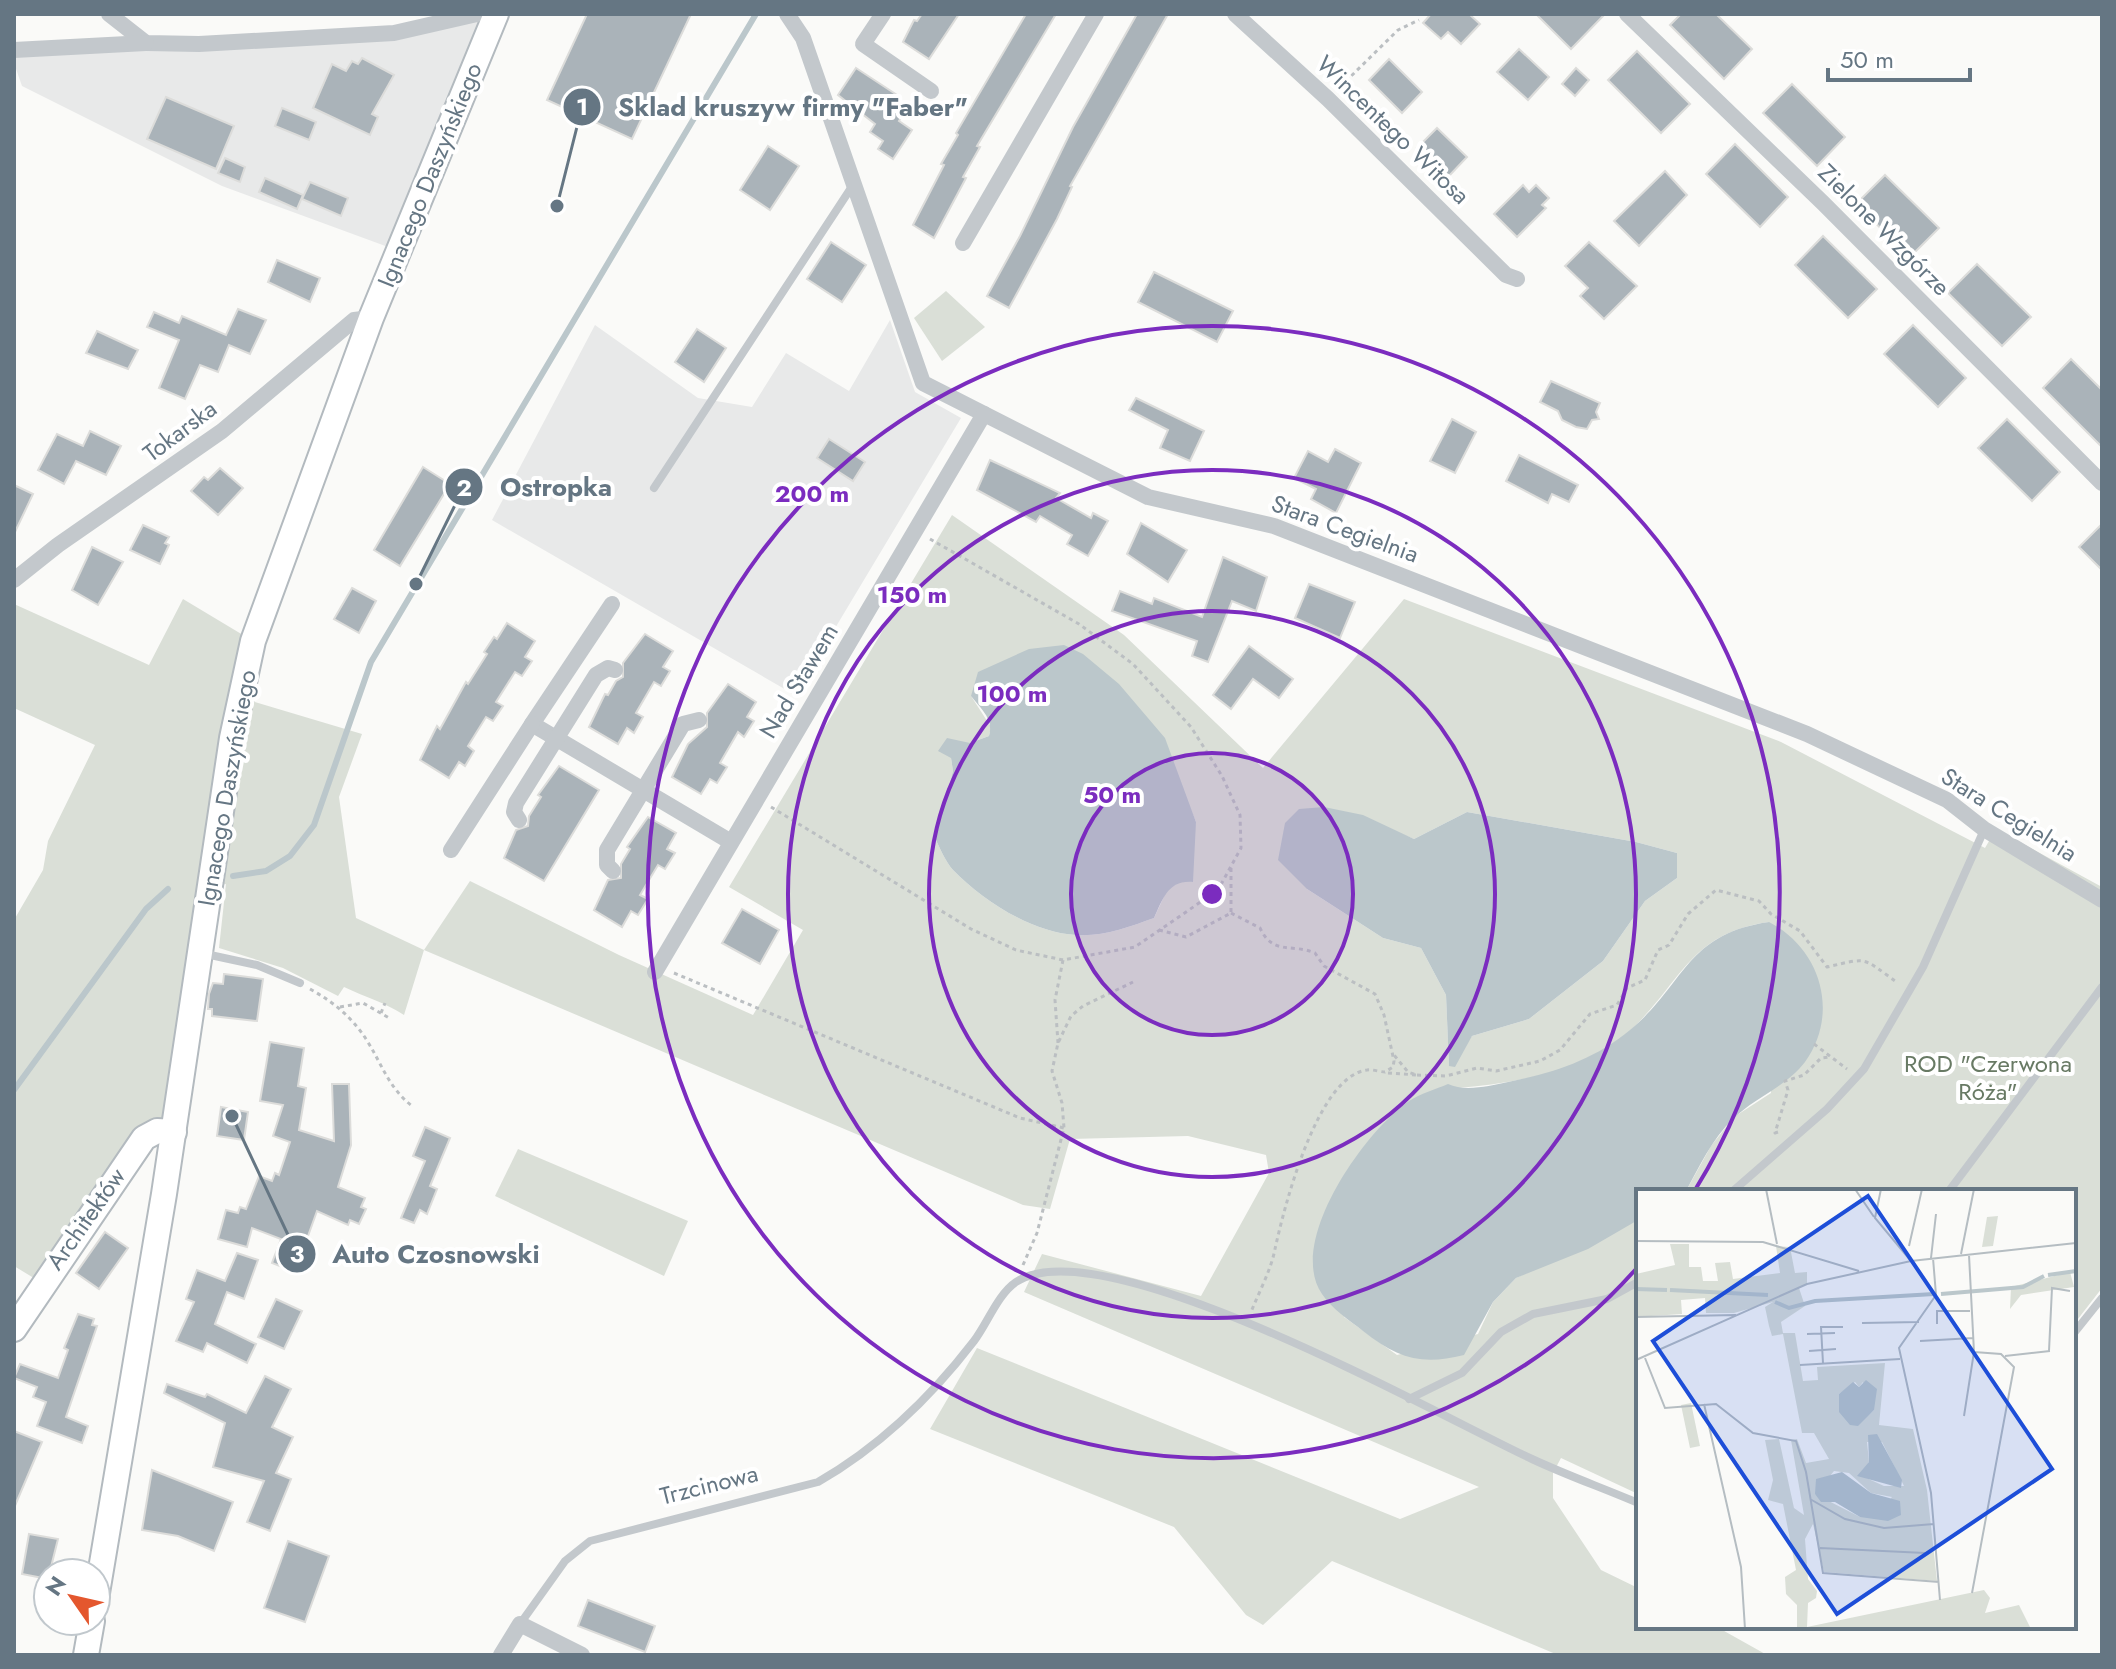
<svg xmlns="http://www.w3.org/2000/svg" width="2116" height="1669" viewBox="0 0 2116 1669" font-family="Jost,sans-serif">
<rect width="100%" height="100%" fill="#fafaf8"/>
<g fill="#e8e9e9">
<path d="M496,14L399,251L222,186L22,86L14,63V50L394,33Z"/>
<path d="M890,320L915,392L961,418L795,695L492,520L595,325L698,398L752,407L786,353L849,391Z"/>
</g>
<g fill="#dadfd7" fill-rule="evenodd">
<path d="M946,291L985,327L942,361L914,318Z"/>
<path d="M952,515L1124,635L1263,768L1404,599L1781,742L1985,848L1996,829L2102,887V1288L2074,1324V1191H1686L1711,1146L1734,1117L1771,1093L1769,922C1691,933 1683,979 1634,1027C1588,1071 1518,1083 1457,1088L1344,1317L1397,1355L1478,1334L1493,1302L1516,1278L1638,1220V1494L1561,1458L1553,1473V1498L1601,1570L1638,1588V1627H1717L1767,1655H1558L1332,1561L1263,1625L1246,1615L1174,1527L930,1429L977,1348L1400,1519L1479,1487L1024,1292L1042,1254L1201,1296L1269,1173L1266,1155L1188,1136L1070,1139L1050,1209L1023,1205L424,950L404,1015C384,1002 367,998 344,987L338,996L283,968L219,948L226,884L210,887L162,1131L42,1283L14,1266V920L43,870L48,841L95,745L14,708V604L149,665L183,599L253,641L241,698L362,734L339,797L356,918L424,950L470,881L619,955L753,1015L803,930L729,887ZM971,696L1189,805L1196,822L1181,881L1167,890L1154,918C1129,927 1103,937 1076,935C1033,933 983,901 953,870C945,861 940,848 935,838L953,771L951,758L956,743H970L989,736L991,727ZM1467,812L1636,842L1677,853V878L1645,901L1603,961L1529,1019L1472,1036L1449,1065L1446,995L1421,948L1383,938L1307,889L1394,831L1414,839Z"/>
<path d="M518,1149L688,1221L664,1276L495,1196Z"/>
</g>
<g fill="#bbc7cb">
<path d="M1064,645L1083,654L1119,684L1165,738L1196,822L1193,882C1168,880 1163,899 1154,918C1129,927 1103,937 1076,935C1033,933 983,901 953,870C945,861 940,848 935,838L953,771L951,758L938,751L947,738L970,743L989,736C994,719 981,709 971,696L978,672L1029,649Z"/>
<path d="M1324,807L1363,815L1414,839L1467,812L1636,842L1677,853V878L1645,901L1603,961L1529,1019L1472,1036L1455,1067L1449,1066L1446,995L1421,948L1383,938L1307,889L1278,860L1285,823L1299,809Z"/>
<path d="M1769,922C1821,949 1840,1013 1805,1062C1786,1087 1754,1098 1733,1119C1712,1139 1699,1167 1686,1191H1638V1220L1588,1249L1516,1278L1493,1302L1464,1355C1421,1366 1397,1358 1363,1331C1349,1320 1332,1309 1322,1294C1286,1242 1365,1131 1409,1101C1420,1094 1436,1089 1448,1084C1465,1092 1489,1086 1508,1082C1553,1073 1594,1060 1630,1030C1685,985 1685,934 1769,922Z"/>
</g>
<g fill="none" stroke-linecap="round" stroke-linejoin="round">
<g stroke="#bbc7cb" stroke-width="6">
<path d="M233,876L266,871L290,856L314,825L371,662L756,14"/>
<path d="M14,1090L146,909L168,889"/>
</g>
</g>
<g fill="#aab3b9" stroke="#dcdcda" stroke-width="2">
<path d="M587,14H691L632,139L547,100Z"/>
<path d="M922,14H959L929,59L903,42L914,20L917,21Z"/>
<path d="M1026,14H1056L977,146L980,147L963,177L966,178L934,238L913,225L944,165L941,164L958,135L956,133Z"/>
<path d="M1137,14H1168L1070,186L1072,187L1057,219L1009,308L987,296L1020,236L1073,127Z"/>
<path d="M1431,14H1469L1480,24L1461,44L1448,32L1441,39L1423,23Z"/>
<path d="M1536,14H1605L1571,49Z"/>
<path d="M1681,14H1716L1752,49L1724,79L1670,25Z"/>
<path d="M1519,49L1549,77L1528,100L1497,72Z"/>
<path d="M1637,51L1690,104L1661,133L1608,80Z"/>
<path d="M362,58L394,75L372,114L378,117L370,135L313,108L332,64L346,71L352,61L358,64Z"/>
<path d="M1389,59L1422,92L1402,113L1369,80Z"/>
<path d="M856,68L897,95L891,104L904,113L899,121L912,130L893,159L878,149L883,141L870,132L875,124L838,95Z"/>
<path d="M1576,68L1589,80L1575,96L1562,84Z"/>
<path d="M1792,84L1845,137L1817,166L1763,113Z"/>
<path d="M166,97L234,126L216,169L147,139Z"/>
<path d="M282,108L316,122L309,140L275,126Z"/>
<path d="M1437,128L1467,157L1447,178L1417,148Z"/>
<path d="M1735,144L1788,197L1760,227L1706,174Z"/>
<path d="M768,146L799,166L770,210L740,190Z"/>
<path d="M225,158L245,167L240,182L218,173Z"/>
<path d="M1665,171L1687,195L1639,246L1614,221Z"/>
<path d="M1885,175L1939,228L1910,257L1856,204Z"/>
<path d="M265,178L303,195L297,209L259,192Z"/>
<path d="M310,182L348,198L341,216L302,199Z"/>
<path d="M1523,185L1529,192L1536,185L1549,198L1542,205L1546,208L1517,237L1494,214Z"/>
<path d="M1823,236L1877,289L1848,318L1795,265Z"/>
<path d="M831,242L866,265L842,302L807,279Z"/>
<path d="M1589,242L1637,286L1604,319L1580,296L1588,288L1565,266Z"/>
<path d="M277,260L320,278L310,302L268,282Z"/>
<path d="M1977,264L2031,317L2002,346L1948,293Z"/>
<path d="M1154,272L1233,311L1217,342L1138,302Z"/>
<path d="M238,309L266,320L250,354L229,345L218,372L200,365L185,399L159,388L179,340L147,327L154,312L179,323L182,316L226,335Z"/>
<path d="M1913,325L1966,378L1938,407L1884,354Z"/>
<path d="M697,329L726,348L704,382L675,362Z"/>
<path d="M97,331L138,350L128,369L86,353Z"/>
<path d="M2071,359L2102,390V447L2043,388Z"/>
<path d="M1551,381L1600,403L1596,412L1599,419L1592,420L1587,429L1576,427L1562,420L1558,411L1540,402Z"/>
<path d="M1136,398L1204,431L1190,461L1160,448L1168,430L1129,410Z"/>
<path d="M1452,419L1476,432L1455,473L1430,461Z"/>
<path d="M2007,419L2060,472L2032,501L1978,448Z"/>
<path d="M90,431L121,446L106,475L76,461L64,484L38,470L57,434L83,446Z"/>
<path d="M829,439L865,462L853,481L817,458Z"/>
<path d="M1335,449L1361,463L1336,513L1311,499L1316,489L1294,478L1308,451L1328,462Z"/>
<path d="M1519,455L1578,485L1569,502L1552,494L1548,503L1506,481Z"/>
<path d="M990,460L1060,493L1056,498L1091,518L1093,513L1108,521L1088,556L1067,544L1072,535L1040,516L1036,522L977,490Z"/>
<path d="M423,467L450,484L400,566L374,550Z"/>
<path d="M220,468L243,488L218,515L191,491L204,477L208,480Z"/>
<path d="M14,485L33,494L14,534Z"/>
<path d="M1141,523L1187,550L1168,582L1127,554Z"/>
<path d="M2102,524V570L2079,547Z"/>
<path d="M143,525L169,537L165,543L169,545L160,564L130,550Z"/>
<path d="M92,547L123,562L98,605L72,590Z"/>
<path d="M1223,557L1267,577L1256,611L1232,601L1208,662L1192,656L1197,641L1112,611L1120,591L1152,604L1154,598L1202,617Z"/>
<path d="M1309,584L1355,602L1340,638L1295,618Z"/>
<path d="M352,588L376,601L359,633L334,619Z"/>
<path d="M507,623L535,641L525,657L532,661L522,676L515,672L496,702L503,706L493,721L486,717L468,746L474,751L465,766L459,762L449,778L420,760L437,726L440,729L466,682L468,684L487,654L484,652L494,637L497,639Z"/>
<path d="M645,634L673,651L663,667L670,671L661,686L654,682L636,713L643,717L634,733L627,728L618,744L589,727L605,694L608,695L616,681L623,677V663Z"/>
<path d="M1249,646L1293,679L1279,698L1253,679L1231,709L1213,695Z"/>
<path d="M728,684L756,702L747,717L754,721L744,737L738,732L720,763L727,767L717,783L710,779L701,794L672,777L688,744L707,727V713Z"/>
<path d="M559,766L599,790L544,881L504,858L516,830L528,826L529,816L541,797L538,795Z"/>
<path d="M648,817L676,833L667,849L675,853L665,869L658,865L640,895L648,899L638,915L631,911L622,927L594,910L608,880L621,878V864L630,849L627,847Z"/>
<path d="M742,909L779,930L760,964L722,943Z"/>
<path d="M224,974L263,979L257,1021L212,1016V1009H208L209,994L213,983L223,984Z"/>
<path d="M270,1042L304,1048L298,1086L306,1088L299,1130L334,1141L332,1084H349L351,1145L338,1187L365,1198L361,1207L366,1209L359,1224L350,1220L348,1225L317,1211L295,1272L272,1263L281,1239L252,1228L247,1247L218,1239L226,1210L238,1213L240,1207L246,1209L259,1176L272,1181L275,1173L279,1175L290,1142L273,1136L283,1105L260,1101Z"/>
<path d="M221,1107L248,1112L244,1140L217,1136Z"/>
<path d="M425,1127L450,1138L430,1186L437,1189L427,1214L420,1210L414,1223L401,1218L425,1161L413,1156Z"/>
<path d="M105,1232L128,1248L99,1289L76,1273Z"/>
<path d="M237,1253L258,1260L244,1299L227,1292L215,1324L256,1344L247,1363L207,1343L203,1352L176,1341L194,1302L186,1299L197,1270L225,1281Z"/>
<path d="M276,1299L302,1311L284,1349L258,1337Z"/>
<path d="M78,1314L94,1319L92,1325L97,1326L66,1417L88,1426L82,1443L37,1426L46,1402L33,1397L37,1387L14,1378L20,1364L58,1378L68,1350L64,1348Z"/>
<path d="M265,1376L291,1389L272,1427L293,1437L276,1473L291,1479L270,1531L247,1522L264,1481L213,1467L225,1423L164,1393L167,1384L205,1397L207,1394L246,1413Z"/>
<path d="M14,1431L42,1442L14,1508Z"/>
<path d="M152,1470L233,1502L214,1551L178,1536L142,1530Z"/>
<path d="M29,1534L58,1539L48,1579L22,1574Z"/>
<path d="M288,1541L329,1556L305,1622L264,1608Z"/>
<path d="M588,1600L655,1626L645,1652L578,1626Z"/>
</g>
<g fill="none" stroke-linecap="round" stroke-linejoin="round">
<g stroke="#b3babf" stroke-width="28">
<g id="secondary">
<path d="M14,1329L144,1138L157,1131L174,1132"/>
<path d="M96,1599L164,1194L232,738L253,641L371,318L496,14"/>
<path d="M86,1655L92,1621"/>
</g>
</g>
<g stroke="#bbbfc2" stroke-width="3" stroke-dasharray="4 4" stroke-linecap="butt">
<path d="M1340,87L1398,30L1419,20"/>
<path d="M930,539L1079,624L1133,664L1191,727L1222,776L1240,815L1241,848L1218,890L1135,947L1063,960L1055,1000L1058,1043"/>
<path d="M771,807L971,929L1016,950L1063,960"/>
<path d="M1231,913L1260,928C1273,956 1292,943 1315,953L1324,966L1375,994L1384,1015L1394,1061L1393,1067L1385,1072C1380,1072 1372,1069 1367,1070C1317,1076 1284,1208 1275,1249C1271,1270 1259,1292 1251,1312"/>
<path d="M1159,930L1186,937L1231,913V868"/>
<path d="M674,973L1020,1118L1064,1128"/>
<path d="M310,989C333,1002 351,1016 366,1039C382,1064 388,1087 412,1106"/>
<path d="M340,1007L363,1003L391,1019"/>
<path d="M381,1013L385,1003"/>
<path d="M1814,1044L1847,1069"/>
<path d="M1388,1073L1417,1075L1408,1072L1394,1055"/>
<path d="M1417,1075L1446,1076L1477,1068L1496,1071L1540,1061L1560,1050L1590,1014L1617,1005L1627,988L1645,980L1658,950L1669,945L1688,914L1716,890L1759,901L1771,914L1800,931L1827,967C1870,957 1861,957 1898,983"/>
<path d="M1778,1132L1775,1133L1788,1090L1785,1081L1804,1075L1821,1058L1831,1057"/>
<path d="M1023,1265L1037,1233L1064,1128L1062,1103L1052,1071L1058,1043L1071,1016L1083,1006L1133,982"/>
</g>
<g stroke="#c3c8cc" stroke-width="8">
<path d="M654,488L853,185"/>
<path d="M201,953L257,965L300,983"/>
<path d="M1733,1191L1827,1109L1864,1069L1923,967L1984,830"/>
<path d="M1949,1191L2102,987"/>
<path d="M2074,1333L2102,1298"/>
<path d="M1409,1399L1462,1373L1501,1332L1533,1314L1607,1299L1638,1282"/>
<path d="M520,1624L565,1561L590,1541L818,1482C879,1447 931,1397 974,1341C987,1324 998,1294 1016,1282C1103,1225 1439,1416 1532,1459C1566,1475 1603,1488 1638,1503"/>
</g>
<g stroke="#c3c8cc" stroke-width="16">
<path d="M109,14L146,43L199,44L394,33L477,14"/>
<path d="M787,14L803,38L923,383L1148,497L1274,526L1807,734L1947,800L1984,829L2102,900"/>
<path d="M883,14L863,44L931,91"/>
<path d="M1235,14L1328,99L1506,275L1517,279"/>
<path d="M1627,14L1823,203L2102,483"/>
<path d="M14,50L146,43"/>
<path d="M963,243L1096,14"/>
<path d="M14,580L58,545L222,431L354,320L371,318"/>
<path d="M612,604L532,724L731,842"/>
<path d="M519,820L514,812L516,803L596,675L608,668L615,670"/>
<path d="M451,850L532,724"/>
<path d="M613,871L607,865V850L683,724L699,720"/>
<path d="M655,972L984,414"/>
<path d="M501,1655L520,1624L582,1655"/>
</g>
<use href="#secondary" stroke="#fff" stroke-width="24"/>
</g>
<circle cx="1212" cy="894" r="141" fill="#7b2cbf" fill-opacity=".12"/>
<g fill="none" stroke="#7b2cbf" stroke-width="4">
<circle cx="1212" cy="894" r="141"/>
<circle cx="1212" cy="894" r="283"/>
<circle cx="1212" cy="894" r="424"/>
<path d="M1636 1269A566 566 0 1 1 1695 1190"/>
</g>
<g text-anchor="middle" stroke-width="8" stroke-linejoin="round" paint-order="stroke">
<g font-size="24" fill="#657683" stroke="#fff">
<text transform="translate(1393 130) rotate(44)" y="8">Wincentego Witosa</text>
<text transform="translate(430 175) rotate(-68)" y="8">Ignacego Daszyńskiego</text>
<text transform="translate(1884 230) rotate(45)" y="8">Zielone Wzgórze</text>
<text transform="translate(180 431) rotate(-37)" y="8">Tokarska</text>
<text transform="translate(1345 529) rotate(20)" y="8">Stara Cegielnia</text>
<text transform="translate(799 681) rotate(-59)" y="8">Nad Stawem</text>
<text transform="translate(227 788) rotate(-80)" y="8">Ignacego Daszyńskiego</text>
<text transform="translate(2009 815) rotate(32)" y="8">Stara Cegielnia</text>
<text transform="translate(86 1219) rotate(-55)" y="8">Architektów</text>
<text transform="translate(709 1485) rotate(-14)" y="8">Trzcinowa</text>
</g>
<g font-size="24" fill="#687a64" stroke="#fff">
<text x="1988" y="1072">ROD "Czerwona<tspan x="1988" dy="28">Róża"</tspan></text>
</g>
</g>
<g transform="translate(1636 1189)">
<rect width="440" height="440" fill="#fafaf8"/>
<path d="M362,27L357,57L346,58L351,28ZM34,55H53V78H65L67,92H82L79,74L94,73L97,90L144,84L140,57L154,58L159,84L171,83V95L163,99L169,117L145,133L147,144H159L167,192L182,191L181,178L249,174L243,236L277,240L291,301L301,392L188,383L177,335L169,350L172,390L181,402L180,409L172,414L171,438L348,401L354,409L349,424L383,416L395,440H161V416L150,405L149,388L160,381L147,315L132,311L137,291L129,251L143,250L158,319L168,326L155,251L161,250L170,274L193,270L178,244H166L147,145L136,147L133,137L129,118L137,113L98,124H70L69,109L45,111L46,125L0,128V85L39,76ZM219,193L223,198L227,193L238,221L221,236L203,222V205ZM231,253H246L268,297H248L226,287L233,273ZM198,282L213,284L235,304L256,308L239,328H224L179,305ZM434,83L438,98L385,106L374,120L375,98ZM55,214L64,257L54,259L45,216Z" fill="#dadfd7" fill-rule="evenodd"/>
<path d="M230,191L241,200L238,221L222,237L214,236L203,223V205L217,193L223,198ZM241,245L266,291L265,299L221,287L233,273L232,246ZM206,283L235,304L264,312L265,326L252,332L224,328L199,313H185L179,305L180,290Z" fill="#bbc7cb"/>
<path fill="none" stroke="#bbc7cb" stroke-width="4" d="M412,86L440,82M0,100L31,101M34,101L132,106M305,105L387,98L408,87M139,113L153,119L179,112L298,105"/>
<path fill="none" stroke="#b5bdc2" stroke-width="2" d="M130,0L141,55M219,0L238,28M245,0L239,29L275,72M0,52L127,53L223,82M273,57L286,0M325,65L338,0M295,69L300,25M297,69L300,106L263,159L295,304L304,411M0,128L100,126M226,134L283,133M301,135V122H334M171,145L199,144M284,152L337,149M173,162L200,160M413,162L416,99L434,102M369,167L414,162M9,169L29,219L80,215L117,244L160,252L170,283L187,384L303,393M0,171L171,95L275,72L440,54M187,174L185,138H207M164,176L264,170M68,215L105,378L109,440M328,227L338,163L333,66M174,310L209,330L248,339L298,335M184,359L289,364M336,404L378,178L365,165L338,163"/>
<path fill="#1d4ed8" fill-opacity="0.15" stroke="#1d4ed8" stroke-width="4" d="M232,7L416,280L201,425L17,152Z"/>
<rect width="440" height="440" fill="none" stroke="#657683" stroke-width="4"/>
</g>
<circle cx="1212" cy="894" r="12" fill="#7b2cbf" stroke="#fff" stroke-width="4"/>
<g font-size="24" text-anchor="middle" font-weight="bold" fill="#7b2cbf" stroke="#fff" stroke-width="8" stroke-linejoin="round" paint-order="stroke">
<text x="812" y="502">200 m</text>
<text x="912" y="603">150 m</text>
<text x="1012" y="702">100 m</text>
<text x="1112" y="803">50 m</text>
</g>
<path fill="none" stroke="#657683" stroke-width="3" d="M557 206L582 107M416 584L464 487M232 1116L297 1254"/>
<g fill="#657683" stroke="#fff" stroke-width="3">
<circle cx="557" cy="206" r="8"/>
<circle cx="416" cy="584" r="8"/>
<circle cx="232" cy="1116" r="8"/>
<circle cx="582" cy="107" r="20"/>
<circle cx="464" cy="487" r="20"/>
<circle cx="297" cy="1254" r="20"/>
</g>
<g font-size="24" text-anchor="middle" font-weight="bold" fill="#fff">
<text x="582" y="115">1</text>
<text x="464" y="496">2</text>
<text x="297" y="1262">3</text>
</g>
<g font-size="26" text-anchor="middle" font-weight="bold" fill="#657683" stroke="#fff" stroke-width="8" stroke-linejoin="round" paint-order="stroke">
<text x="793" y="116">Sklad kruszyw firmy "Faber"</text>
<text x="556" y="496">Ostropka</text>
<text x="436" y="1263">Auto Czosnowski</text>
</g>
<rect width="2116" height="1669" fill="none" stroke="#657683" stroke-width="32"/>
<g transform="translate(72 1597) rotate(304)"><circle r="38" fill="#ffffff" stroke="#c1c8cd" stroke-width="2"/>
<path d="M0-6L14 30L0 20L-14 30Z" fill="#e4572e"/>
<text y="-12" font-size="22" font-weight="bold" text-anchor="middle" fill="#657683">N</text>
</g>
<path d="M1828 68v12h142v-12" fill="none" stroke="#657683" stroke-width="4"/>
<text x="1840" y="68" font-size="24" fill="#657683" stroke="#ffffff" stroke-width="6" paint-order="stroke">50 m</text>
</svg>
